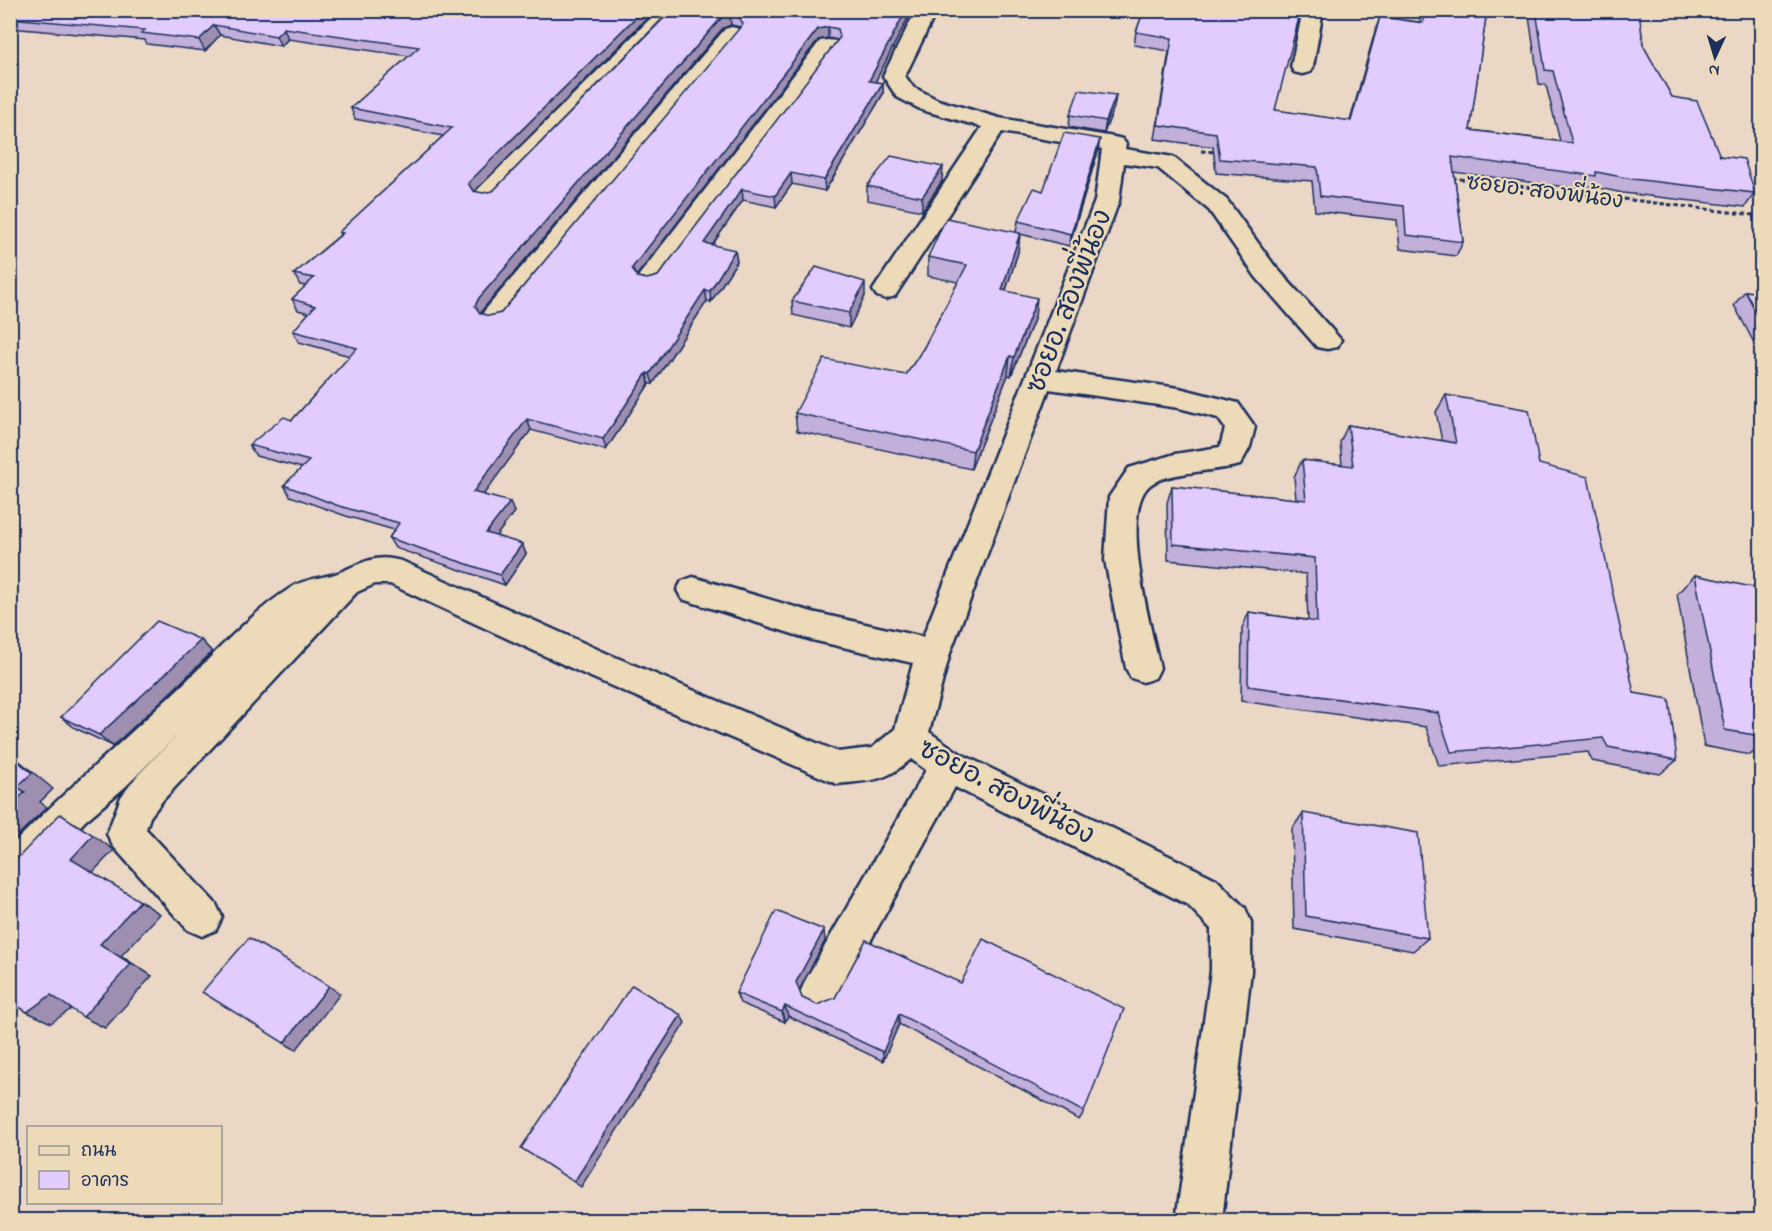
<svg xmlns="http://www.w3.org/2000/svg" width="1772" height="1231" viewBox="0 0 1772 1231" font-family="'Indie Flower','Playpen Sans Thai',sans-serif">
<rect width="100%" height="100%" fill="#ead7c6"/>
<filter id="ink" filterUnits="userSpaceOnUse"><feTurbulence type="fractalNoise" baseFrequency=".0167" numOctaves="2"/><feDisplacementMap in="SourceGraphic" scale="12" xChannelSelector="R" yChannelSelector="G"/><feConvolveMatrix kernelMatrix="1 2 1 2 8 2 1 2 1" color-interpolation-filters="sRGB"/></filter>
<g filter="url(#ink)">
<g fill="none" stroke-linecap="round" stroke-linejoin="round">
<g stroke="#1b2f5e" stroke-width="5">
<g id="minor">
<path d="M916,10H937L905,76L913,87L938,100L999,118L1114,137L1122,139L1126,144L1125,149L1173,157L1227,200L1274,265L1341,340L1337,347L1327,349L1317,347L1256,277L1209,210L1158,168L1124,163L1119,201L1056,371L1179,388L1238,403L1255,427L1250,447L1240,465C1218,471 1165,472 1150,485C1118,511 1152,631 1160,668L1155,678L1143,682L1131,678L1126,668L1105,560L1109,497L1129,468L1175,454L1220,447L1225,428L1218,418L1179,408L1049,389L950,653L929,732L961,754L1216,879L1245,908L1251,922V971L1222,1220H1176L1211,971V929L1188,905L955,787L834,1007L820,1013L806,1007L800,993L806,979L926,770L911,759C883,783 872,780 837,784L584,674L390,584H375L357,592L163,800L150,817L146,829L216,904L222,917L216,930L202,936L188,930L113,846L107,834L121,797L137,776L177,735L125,787L85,821L24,887L10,892V847C64,792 121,743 177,690C213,656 249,614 292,587C304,579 322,578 335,574C362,564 374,552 404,562L608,654L838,752L872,748L895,729L913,663L812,640L682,599L677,590L682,581L693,577L812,612L923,637L1095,201L1102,149L1002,132L895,296L886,299L877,296L873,290L982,127L922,110L897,97L883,76Z"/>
<path d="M1303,10H1323L1313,67L1310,72L1302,74L1294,72L1291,67Z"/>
<path d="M658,16L665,18L668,22L665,26L495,200L486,202L477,200L474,195L477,190L651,18Z"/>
<path d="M732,27L739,29L743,33L739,37L503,322L494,325L485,322L481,316L485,310L725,29Z"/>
<path d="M828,40L836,41L839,46L658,286L649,288L640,286L636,280L640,274L820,41Z"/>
</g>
</g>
<g stroke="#1b2f5e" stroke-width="3" stroke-dasharray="4.5 3" stroke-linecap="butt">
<path d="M1201,151L1218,152"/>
<path d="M1452,178L1762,216"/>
</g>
<use href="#minor" fill="#ecdab8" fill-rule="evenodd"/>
</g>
<g fill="#c2afda" stroke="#1b2f5e" stroke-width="1.5" fill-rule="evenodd">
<path d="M10,10H912L875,82L883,83V94L825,191L792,184L776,207L743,200L712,245L737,261L711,302L707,301L653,384H649L606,450L531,430L483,494L514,512L496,536L522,544L526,554L505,585L395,548L389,538L394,530L346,516L290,496L284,485L302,468L256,456L249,445L292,420L350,356L299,342L293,331L309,313L298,310L292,299L306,286L300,285L294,274L340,235L339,232L443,136L355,119L351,108L409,56L288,39L281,46L220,35L205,51L147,44L145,40L10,28ZM659,14L665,16L493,191L483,193L474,192L649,16ZM731,25L741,27L501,313L489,316L481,314L483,309L723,28ZM828,38L838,40L658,276L647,279L637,277L636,276L818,40Z"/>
<path d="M1144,10L1275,110L1350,121L1375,31L1380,17L1420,22L1421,10H1487L1470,130L1560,141L1546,85L1539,84L1528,10H1639L1643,45L1672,97L1720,156L1755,193L1745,207L1623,193L1590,186L1588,190L1454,172L1463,242L1456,256L1400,249L1397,220L1315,211L1312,181L1216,173L1213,147L1155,139L1169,51L1134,45L1136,32Z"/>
<path d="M1116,95L1114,107L1104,133L1069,127L1070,115Z"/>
<path d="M1098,151L1069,246L1020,234L1018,252L1006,290L1035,317L1011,376L1008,375L971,469L797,431L795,413L906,375L923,349L958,282L928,276V257L1016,232L1018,221L1043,191Z"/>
<path d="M942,181L922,211L867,200V186Z"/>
<path d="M1745,291L1761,293V353L1759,352L1734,305Z"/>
<path d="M865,296L849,328L793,315L792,301Z"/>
<path d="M1446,395L1539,464L1634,693L1677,760L1660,774L1592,761L1588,752L1439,766L1426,727L1241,701L1242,628L1249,612L1308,620L1306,574L1168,560L1167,503L1172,486L1296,499L1294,477L1302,460L1342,465L1340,442L1348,425L1442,441L1436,412Z"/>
<path d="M1695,575L1761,589V746L1750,755L1704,746L1677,594Z"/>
<path d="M201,640L212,652L175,688L113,746L75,728L61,717Z"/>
<path d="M1303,813L1428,938L1413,951L1294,929L1292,829Z"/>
<path d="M866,940L1084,1112L1079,1120L899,1024L883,1061L788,1016L785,1022L740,1003L736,993L825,941L799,990L802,998L817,1005L835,998Z"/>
</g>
<g fill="#9e8fb1" stroke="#1b2f5e" stroke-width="1.5">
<path d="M643,10H658L659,14L649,16L472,194L468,183Z"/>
<path d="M906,10H912L870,92L869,81Z"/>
<path d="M730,14L731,25L723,28L483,309L479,317L475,306L479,298L722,17Z"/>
<path d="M214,25L220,35L205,51L199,40Z"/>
<path d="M828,27V38L818,40L634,279L632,268L818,29Z"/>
<path d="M284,28L288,39L281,46L276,36Z"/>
<path d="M883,83V94L825,191L824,180Z"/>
<path d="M1116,95L1114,107L1104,133L1106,121Z"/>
<path d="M1100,139L1098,151L1069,246L1071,234Z"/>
<path d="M943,167L942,181L922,211V197Z"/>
<path d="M791,173L792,184L776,207L775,196Z"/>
<path d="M742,189L743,200L706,254L704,243Z"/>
<path d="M1020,233L1018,252L1000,309L1002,290Z"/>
<path d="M735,250L737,261L711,302L710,291Z"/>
<path d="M865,282V296L849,328V313Z"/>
<path d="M705,290L707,301L653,384L650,374Z"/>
<path d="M1037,298L1035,317L1011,376L1014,357Z"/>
<path d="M1010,356L1008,375L971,469L973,451Z"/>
<path d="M647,373L649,384L606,450L603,439Z"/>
<path d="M527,419L531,430L478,502L473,492Z"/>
<path d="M510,502L514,512L491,543L486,533Z"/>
<path d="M522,544L526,554L505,585L500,575Z"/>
<path d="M201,640L212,652L175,688L113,746L99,735Z"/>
<path d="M10,753L53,789L40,802L47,807L10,843Z"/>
<path d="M93,835L114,850L92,873L71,859Z"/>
<path d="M140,901L160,914L121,956L152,976L105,1028L83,1017L100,944Z"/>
<path d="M824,930L825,941L798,992L796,982Z"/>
<path d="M329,986L340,994L296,1050L284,1043Z"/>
<path d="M51,995L74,1007L51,1023L27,1012Z"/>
<path d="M785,1006L788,1016L785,1022L782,1012Z"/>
<path d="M899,1014V1024L883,1061V1052Z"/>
<path d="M681,1015L685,1023L581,1187L574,1182Z"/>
</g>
<g fill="#e1ccfd" stroke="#1b2f5e" stroke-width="1.5" fill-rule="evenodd">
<path d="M10,10H643L468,183L473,191L483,193L493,191L665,17L669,11L668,10H906L869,81L883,83L824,180L791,173L775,196L742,189L704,243L735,250L710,291L705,290L650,374L647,373L603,439L527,419L473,492L510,502L486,533L522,544L500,575L389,538L399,523L339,506L284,485L309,461L249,445L284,417L292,420L357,348L293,331L315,306L292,299L314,278L294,274L343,233L339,232L452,128L351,108L419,47L284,28L276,36L214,25L199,40L141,33L145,30L10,18ZM730,14L739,17L743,24L501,313L489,316L480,313L475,306L479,298L722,17ZM828,27L838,29L840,37L658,276L647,279L637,277L632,268L818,29Z"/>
<path d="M1144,10H1301L1275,110L1351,121L1380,17L1423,23L1425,10H1487L1470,130L1572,143L1553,71L1545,70L1536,10H1639L1643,45L1672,97L1697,101L1720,156L1744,159L1755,193L1632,179L1596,172V176L1452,157L1463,242L1406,235L1404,206L1320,196L1317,167L1220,159L1216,133L1158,125L1172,38L1136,32Z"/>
<path d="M1079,90L1116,95L1106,121L1070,115Z"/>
<path d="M1064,133L1100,139L1071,234L1018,221L1034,188L1043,191Z"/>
<path d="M891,156L943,167L922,197L867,186Z"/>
<path d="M946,218L1020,233L1002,290L1037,298L1014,357L1010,356L973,451L795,413L824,359L906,375L923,349L967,265L928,257Z"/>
<path d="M816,267L865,282L849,313L792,301Z"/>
<path d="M1745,291L1761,293V321Z"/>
<path d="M1446,395L1529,410L1539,464L1588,477L1634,693L1669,699L1677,760L1608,747L1603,738L1451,752L1438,713L1248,686L1249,612L1317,622L1315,558L1173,544L1172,486L1306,500L1302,460L1353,466L1348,425L1456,443Z"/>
<path d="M1695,575L1761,589V664H1757L1761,686V736L1725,730Z"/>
<path d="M157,621L201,640L163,676L99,735L61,717Z"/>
<path d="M10,755L32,773L17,787L25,792L10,807Z"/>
<path d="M1303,813L1418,833L1428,938L1306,916Z"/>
<path d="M60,814L93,835L71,859L140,901L100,944L131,964L83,1017L51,995L27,1012L10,1001V866Z"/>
<path d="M776,911L824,930L796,982L802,998L817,1005L835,998L866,940L961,983L983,939L1124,1009L1084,1112L899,1014L883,1052L785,1006L782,1012L736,993Z"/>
<path d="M249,938L329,986L284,1043L202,992Z"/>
<path d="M632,985L681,1015L574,1182L521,1148Z"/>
</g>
</g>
<g text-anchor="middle" stroke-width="4.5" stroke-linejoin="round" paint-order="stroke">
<g font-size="22" fill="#1b2f5e" stroke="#ecdab8">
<text transform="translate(1545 190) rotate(7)" y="8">ซอยอ. สองพี่น้อง</text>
</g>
<g font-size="27" fill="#1b2f5e" stroke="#ecdab8">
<text transform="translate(1068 301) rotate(-69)" y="9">ซอยอ. สองพี่น้อง</text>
<text transform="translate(1007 791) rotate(28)" y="9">ซอยอ. สองพี่น้อง</text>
</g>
</g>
<rect width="1772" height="1231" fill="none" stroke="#ecdab8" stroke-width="36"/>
<rect x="18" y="18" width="1736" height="1195" fill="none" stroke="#1b2f5e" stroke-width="2" filter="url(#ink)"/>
<rect x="27" y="1126" width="195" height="78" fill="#ecdab8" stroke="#989694" stroke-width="1.5"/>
<rect x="39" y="1146" width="30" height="9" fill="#ecdab8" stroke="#989694" stroke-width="1.5"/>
<text x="81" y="1156" font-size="18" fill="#1b2f5e">ถนน</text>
<rect x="39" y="1171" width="30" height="18" fill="#e1ccfd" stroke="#989694" stroke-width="1.5"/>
<text x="81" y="1186" font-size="18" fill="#1b2f5e">อาคาร</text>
<g transform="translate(1715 57) rotate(184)" stroke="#ecdab8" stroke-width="4.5" paint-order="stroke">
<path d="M0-4.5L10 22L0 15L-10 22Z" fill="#1b2f5e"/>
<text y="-9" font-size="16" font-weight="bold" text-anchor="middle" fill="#1b2f5e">N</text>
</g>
</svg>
